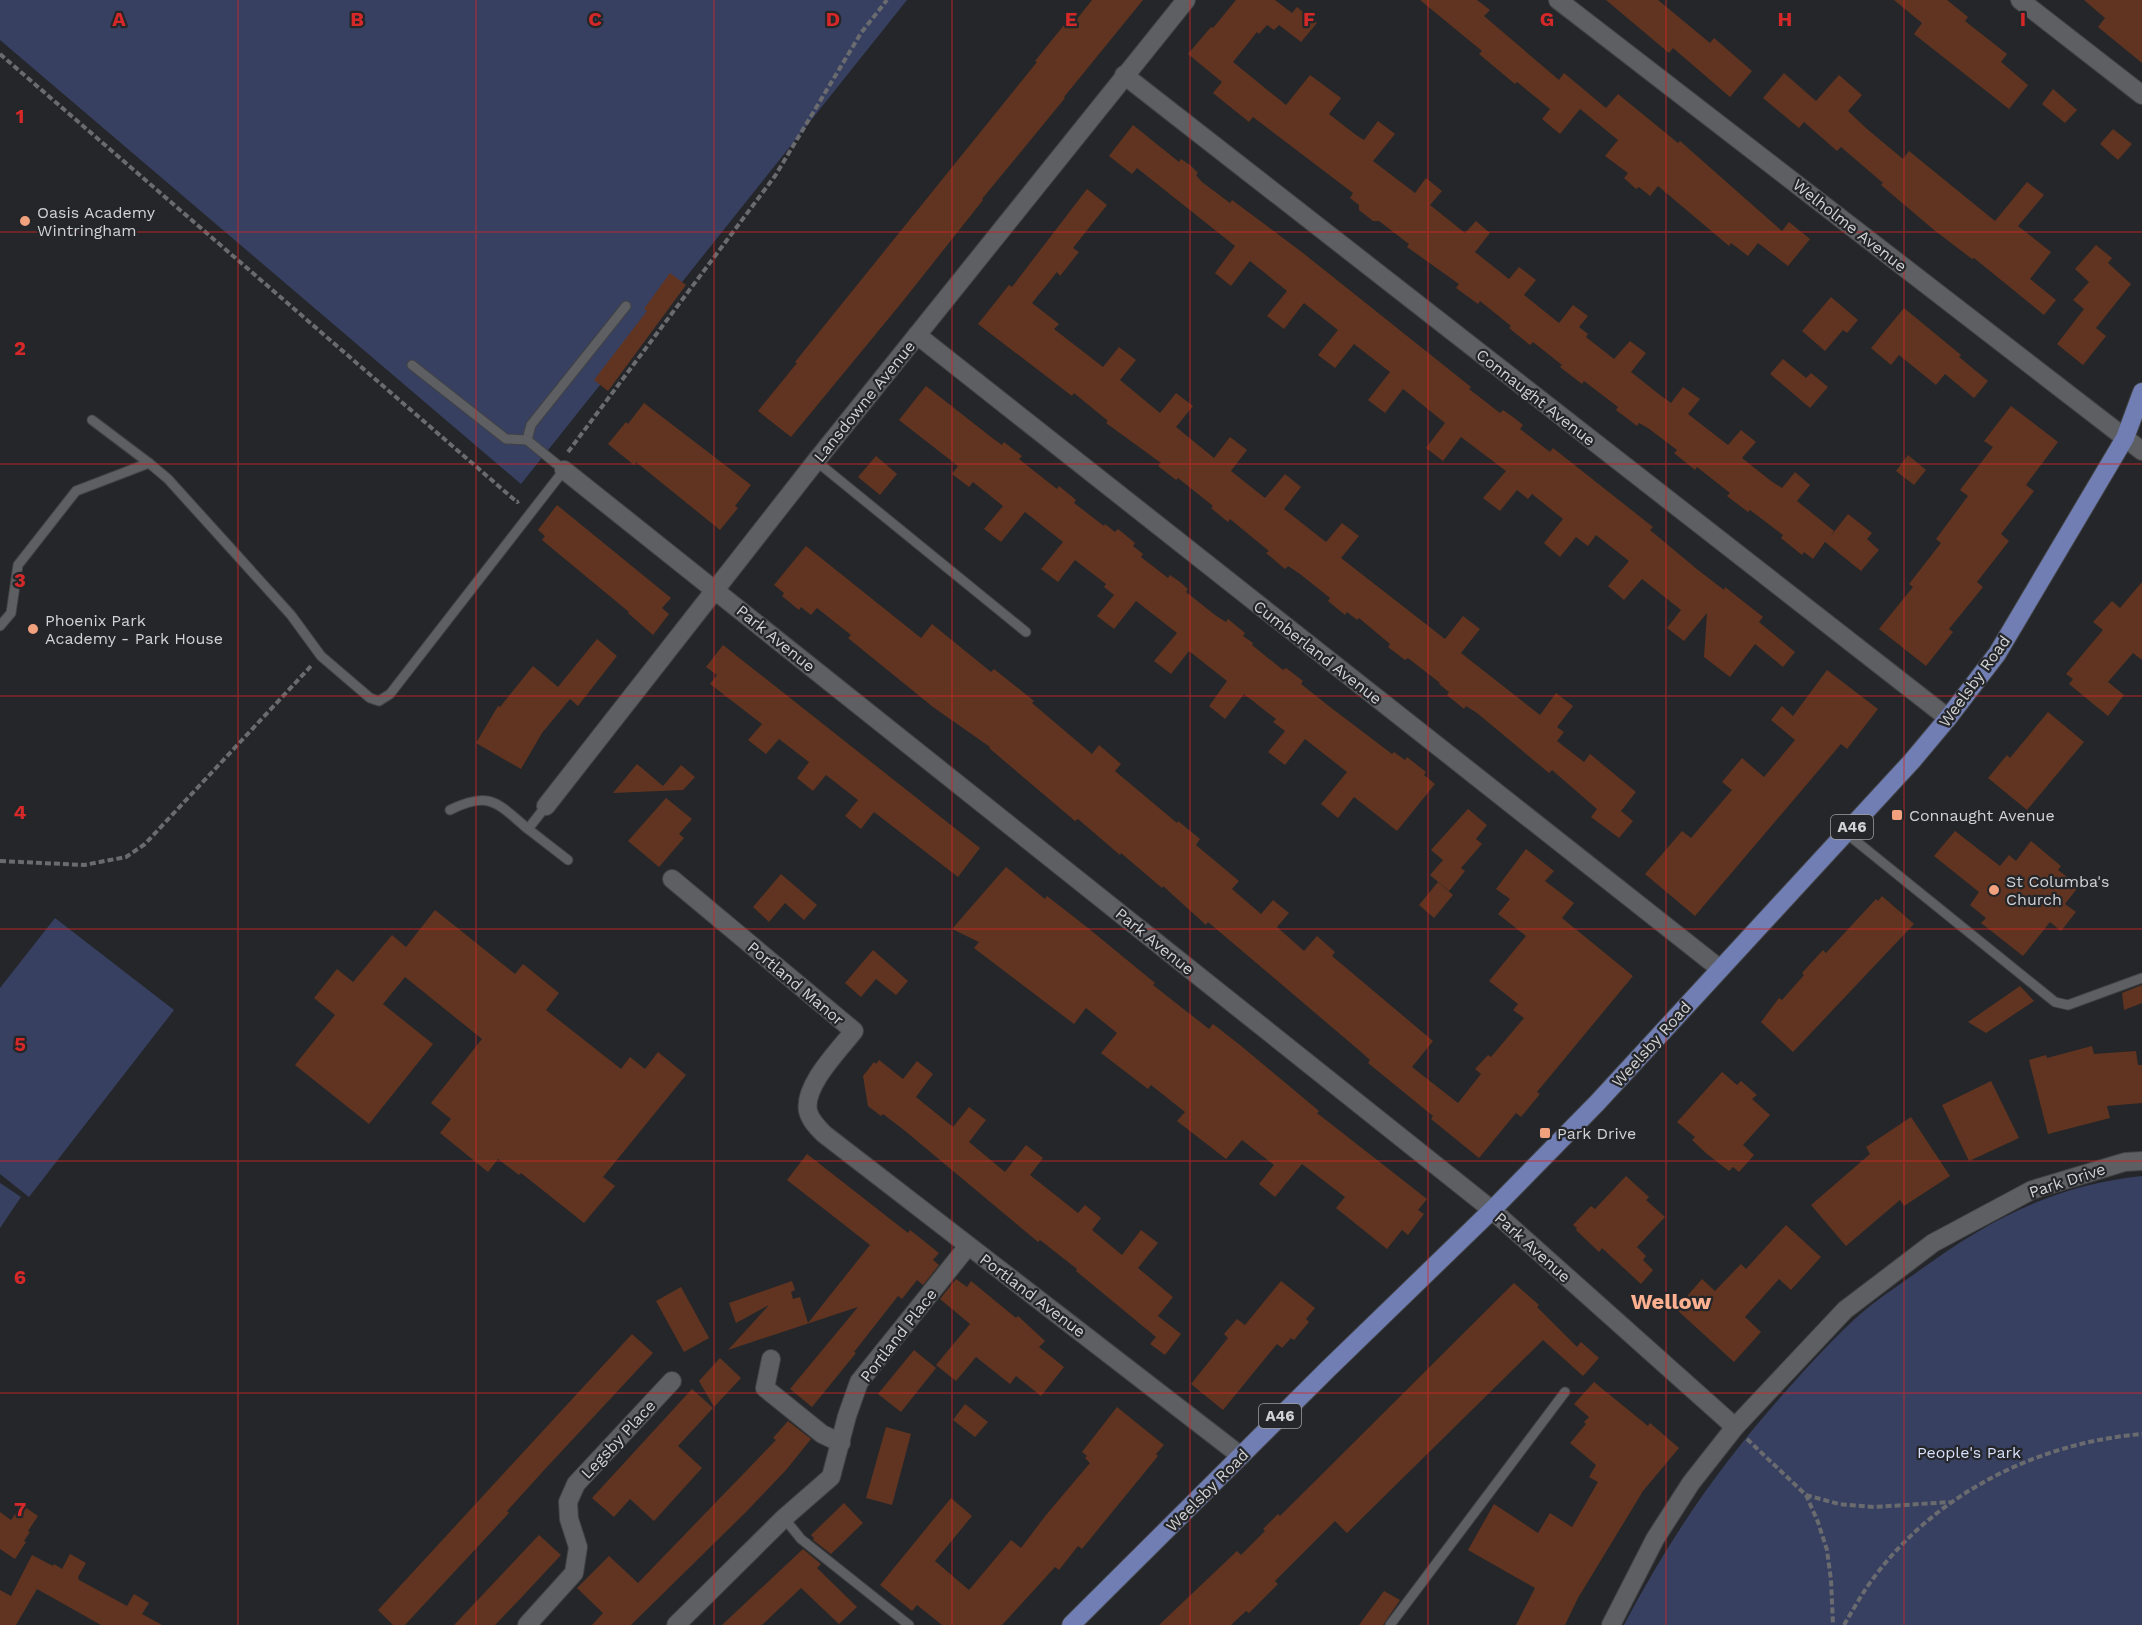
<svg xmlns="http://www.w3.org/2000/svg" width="2142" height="1625" viewBox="0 0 2142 1625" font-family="'Work Sans',sans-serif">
<rect width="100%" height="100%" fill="#252629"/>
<g fill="#374061">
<path d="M0,0H907L521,484L0,40Z"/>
<path d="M55,918L174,1010L29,1197L0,1174V988Z"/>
<path d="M2142,1176V1625H1624C1671,1536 1719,1466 1786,1391C1811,1363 1836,1335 1865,1310C1882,1296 1902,1283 1920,1270C1990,1219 2055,1185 2142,1176Z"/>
<path d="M0,1183L21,1197L0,1228Z"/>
</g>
<g fill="#603420">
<path d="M1092,0H1143L1064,97L1065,98L982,199L983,200L903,301L791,437L758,411L797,363L795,362L828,321L1037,62L1035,61L1068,20L1073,24Z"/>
<path d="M1236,0H1275L1292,13L1297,7L1317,23L1301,42L1279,25L1274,30L1267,25L1259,34L1257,32L1233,62L1286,105L1310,75L1341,98L1329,114L1356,135L1364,140L1378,121L1395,134L1373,161L1415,193L1426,178L1442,191L1430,205L1465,233L1476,221L1490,233L1475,252L1509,279L1519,267L1536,280L1524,295L1559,323L1573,305L1588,316L1579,327L1588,334L1586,337L1614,359L1630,341L1646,353L1631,372L1660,395L1671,403L1683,387L1700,399L1688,414L1728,445L1741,430L1756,442L1742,458L1771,481L1782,488L1795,472L1810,485L1797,501L1834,531L1830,537L1848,514L1872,533L1867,539L1879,550L1861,571L1825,542L1813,559L1804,552L1802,555L1781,538L1783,535L1750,510L1748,512L1727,496L1730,493L1697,467L1695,470L1674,453L1677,450L1648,428L1639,423L1637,426L1616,410L1618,407L1584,381L1582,384L1560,367L1562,365L1533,342L1530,345L1509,328L1511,326L1480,301L1478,304L1456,288L1459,284L1407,247L1409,244L1379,221H1373L1359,210V205L1350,198L1353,193L1253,117L1249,122L1213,93L1222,82L1188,54L1211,27L1213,28Z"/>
<path d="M1420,0H1477L1490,10L1484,16L1559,80L1564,73L1606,108L1618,94L1678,143L1680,141L1782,231L1789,222L1810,239L1788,266L1758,243L1748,256L1731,243L1729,246L1658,186L1650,196L1639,187L1636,189L1624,178L1628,173L1605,156L1618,140L1580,109L1560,134L1542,119L1550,109L1517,82L1515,84L1479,54L1482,51Z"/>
<path d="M1606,0H1658L1710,43L1714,38L1752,71L1730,97L1673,48L1669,53Z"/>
<path d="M1894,0H1947L1968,17L1965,21L2007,54L2001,62L2028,85L2009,109L1914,34L1922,23Z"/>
<path d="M2084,0H2142V63L2098,27L2105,18Z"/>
<path d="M1784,73L1816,101L1839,75L1862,95L1848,111L1867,129L1903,159L1909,151L1995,221L2027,182L2044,195L2018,226L2051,252L2030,279L2056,300L2044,315L1974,258L1972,259L1934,230L1881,185L1883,183L1841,147L1837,151L1804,122L1799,128L1763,98Z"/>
<path d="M2053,89L2077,110L2065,123L2042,104Z"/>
<path d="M1133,125L1179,162L1181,159L1190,165L1198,173L1196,175L1202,182L1230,203L1232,200L1303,253L1471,387L1469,389L1500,413L1503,410L1513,417L1523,425L1520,429L1550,452L1553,448L1653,527L1650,530L1698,570L1724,590L1725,587L1763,617L1759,622L1795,652L1783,667L1755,644L1730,677L1704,657L1707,613L1684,641L1667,628L1681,610L1642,579L1624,600L1608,586L1629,561L1596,535L1588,546L1576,537L1560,557L1544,543L1563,519L1532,494L1528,499L1517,490L1500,511L1483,498L1506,471L1461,437L1443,461L1426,448L1445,423L1403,389L1385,413L1368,400L1390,372L1354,344L1335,368L1318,355L1338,330L1304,303L1284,329L1267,316L1287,291L1250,261L1231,286L1215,273L1235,246L1137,168L1132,174L1109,156Z"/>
<path d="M2113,129L2132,144L2118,160L2100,144Z"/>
<path d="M1087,189L1107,205L1073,248L1079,252L1060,276L1057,272L1032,303L1059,324L1054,329L1103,367L1119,347L1136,360L1120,380L1160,413L1176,393L1193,406L1176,427L1214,458L1230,437L1247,450L1231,471L1265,498L1285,474L1301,487L1284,509L1326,542L1342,523L1359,536L1341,558L1445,639L1463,616L1480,629L1461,653L1540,715L1556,693L1573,706L1557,727L1564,732L1557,741L1584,762L1590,754L1636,792L1621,811L1633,821L1619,838L1591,817L1597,809L1552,770L1549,773L1477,713L1466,706L1464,709L1447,695L1449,692L1439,684L1440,683L1408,658L1405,660L1388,647L1390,644L1359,618L1357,620L1347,612L1345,615L1328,601L1330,598L1300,574L1288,566L1285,569L1266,553L1269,551L1230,519L1228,522L1211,508L1213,506L1178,478L1176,480L1158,466L1161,463L1106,423L1108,421L1074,393L1072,396L978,324L1009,285L1012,287Z"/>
<path d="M2096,245L2112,258L2108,263L2131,284L2096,328L2106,336L2083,365L2057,344L2084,309L2073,300L2089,282L2075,269Z"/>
<path d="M670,273L686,285L608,391L594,380L647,311L644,309Z"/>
<path d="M1831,297L1858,320L1847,333L1843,330L1825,351L1802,331Z"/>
<path d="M1904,308L1961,355L1959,357L1988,381L1974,398L1945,374L1936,385L1899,355L1891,365L1871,348Z"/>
<path d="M1783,359L1806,378L1811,373L1828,387L1810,408L1770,374Z"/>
<path d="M926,386L991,437L1002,445L1004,442L1022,456L1019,459L1029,467L1057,489L1059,486L1076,500L1074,503L1104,526L1105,524L1115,532L1118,529L1135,543L1133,546L1143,554L1141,557L1168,578L1170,575L1180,582L1188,589L1186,592L1215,615L1226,622L1228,619L1245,633L1243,636L1253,643L1252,645L1283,670L1286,668L1303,681L1301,684L1330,707L1392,754L1394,752L1405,760L1407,757L1426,772L1424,775L1435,784L1397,831L1354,797L1338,818L1321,804L1347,772L1305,739L1285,765L1268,752L1285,731L1273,722L1276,719L1244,694L1225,719L1209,706L1227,681L1189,651L1171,674L1154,661L1177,633L1136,601L1114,629L1097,616L1114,595L1104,587L1106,584L1075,560L1058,582L1041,569L1063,542L1025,512L1001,542L984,529L1003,506L973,482L969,487L952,474L958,466L899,420Z"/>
<path d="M644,403L751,485L735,506L738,508L720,530L636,462L634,465L608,444L626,422L628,424Z"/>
<path d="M2011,406L2058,442L2026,485L2034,491L2001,534L2009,541L1977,582L1983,587L1949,629L1953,632L1926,666L1879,629L1913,587L1909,584L1941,543L1936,539L1968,496L1960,490L1993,447L1984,441Z"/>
<path d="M1908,455L1926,470L1914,485L1896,471Z"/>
<path d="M876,456L897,474L880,495L858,477Z"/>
<path d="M557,505L671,598L662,608L669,614L653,635L628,613L629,612L542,540L545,536L538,530Z"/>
<path d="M806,546L921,638L932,624L991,672L994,669L1034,701L1032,703L1092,754L1099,745L1121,764L1115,771L1177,823L1178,821L1200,839L1196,845L1239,881L1232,889L1261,914L1273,900L1289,913L1277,927L1304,951L1317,936L1335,952L1332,956L1433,1041L1412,1067L1458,1103L1481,1074L1475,1069L1488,1055L1491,1057L1524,1018L1513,1010L1518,1004L1489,981L1526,936L1498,914L1510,899L1496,889L1526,849L1554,871L1545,881L1574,903L1562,918L1633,976L1537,1092L1540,1094L1521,1117L1516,1113L1479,1158L1431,1119L1433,1116L1368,1063L1370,1060L1360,1051L1208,922L1206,925L1163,886L1162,888L1121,853L1120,855L1078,819L1075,821L989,748L990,747L933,707L848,638L851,635L817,608L811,615L801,607L799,610L782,596L784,593L774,585Z"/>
<path d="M2142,582V660L2133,653L2108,682L2124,695L2108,716L2069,684L2073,679L2066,674L2103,630L2093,622L2112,601L2120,608Z"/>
<path d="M597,639L617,656L578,706L570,699L542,733L521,769L476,743L498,706L500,707L533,666L558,687Z"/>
<path d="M723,645L980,848L958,877L874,812L861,829L845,816L858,800L826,775L813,791L797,778L809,762L779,739L766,754L748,740L762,724L710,684L717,675L706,667Z"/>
<path d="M1827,670L1878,709L1847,749L1841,744L1695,916L1645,874L1682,831L1691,838L1732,790L1722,782L1742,758L1764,777L1795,740L1771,720L1782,706L1793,716Z"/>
<path d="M2048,712L2084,742L2027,810L1988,778L2007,755L2010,758Z"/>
<path d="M637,764L663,786L681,765L695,777L683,790L613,793Z"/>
<path d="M666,798L692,819L679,834L684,838L659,867L628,841Z"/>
<path d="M1468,809L1487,825L1476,839L1482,844L1461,868L1465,871L1449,891L1430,875L1443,860L1431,850Z"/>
<path d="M1955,831L2000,866L2009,855L2016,861L2031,841L2061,866L2058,870L2079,886L2065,904L2076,912L2061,931L2050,922L2023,956L1981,923L1986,918L1970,905L1979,892L1934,856Z"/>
<path d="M1006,867L1045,899L1047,896L1088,928L1155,983L1153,985L1209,1029L1213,1024L1240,1045L1319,1111L1317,1113L1427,1199L1418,1210L1424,1214L1408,1235L1402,1230L1387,1249L1336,1208L1345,1197L1302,1164L1275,1197L1259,1184L1274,1165L1242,1140L1226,1159L1177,1121L1185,1112L1151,1085L1148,1089L1101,1053L1117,1033L1086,1008L1074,1024L974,948L979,942L952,929Z"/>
<path d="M781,874L817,905L804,920L785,903L769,922L753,907Z"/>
<path d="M1438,882L1453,895L1434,918L1419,905Z"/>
<path d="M1882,896L1914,924L1793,1052L1761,1022L1779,998L1782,1000L1804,975L1802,973L1823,950L1826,953L1876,899L1878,901Z"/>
<path d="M435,910L515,974L523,964L559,993L546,1010L621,1069L630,1057L645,1069L658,1052L686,1075L603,1177L615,1186L584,1223L521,1173L519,1175L498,1159L488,1172L440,1133L451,1119L431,1103L482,1039L405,977L383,1004L433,1044L369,1124L295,1065L335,1015L314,998L337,969L353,982L392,935L406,947Z"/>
<path d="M873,950L908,981L896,995L876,979L861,997L845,983Z"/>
<path d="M2142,985V1003L2124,1010L2122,993Z"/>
<path d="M2020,986L2034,1001L1986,1033L1968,1022Z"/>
<path d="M2092,1046L2094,1054L2136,1051L2138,1065H2142V1103L2107,1106L2110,1118L2048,1134L2029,1060L2046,1055L2047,1058Z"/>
<path d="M879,1060L903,1079L917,1061L933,1074L916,1097L953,1127L969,1107L986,1120L969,1142L1005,1172L1026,1145L1043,1158L1030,1175L1078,1213L1085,1205L1101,1218L1092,1230L1122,1255L1141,1230L1158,1243L1138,1268L1173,1297L1158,1316L1181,1334L1165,1355L1150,1344L1156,1337L1076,1271L1077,1269L1040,1240L1038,1242L904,1130L883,1114L881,1116L868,1106L863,1076L874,1062L876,1064Z"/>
<path d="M1722,1072L1737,1085L1741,1081L1757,1095L1752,1099L1770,1115L1743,1145L1754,1155L1739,1172L1733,1167L1729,1171L1707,1154L1692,1140L1695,1137L1677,1122Z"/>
<path d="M1991,1081L2019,1138L1969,1161L1942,1105Z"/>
<path d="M1911,1117L1950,1176L1904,1206L1900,1200L1846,1246L1811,1205L1870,1154L1866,1147Z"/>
<path d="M807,1154L908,1233L910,1230L939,1253L933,1260L939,1265L923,1285L917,1280L902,1299L898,1296L854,1352L856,1353L812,1407L790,1389L858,1307L728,1350L769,1305L736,1323L729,1303L792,1281L795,1290L791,1292L793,1299L800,1297L808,1323L870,1245L787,1180Z"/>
<path d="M1626,1176L1649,1197L1646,1200L1665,1217L1637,1247L1646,1256L1643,1260L1653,1270L1641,1284L1602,1248L1599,1252L1576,1230L1577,1228L1573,1225L1591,1206L1595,1209Z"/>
<path d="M1786,1225L1821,1257L1791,1290L1779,1279L1745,1317L1761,1332L1734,1362L1676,1309L1702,1279L1715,1291L1741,1264L1746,1269Z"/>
<path d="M956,1279L967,1287L971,1281L1016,1318L1018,1316L1045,1341L1039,1347L1064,1367L1041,1396L1016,1376L1010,1384L976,1357L956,1381L936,1365L970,1324L940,1299Z"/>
<path d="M1281,1281L1315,1308L1306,1319L1309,1322L1294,1340L1291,1338L1282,1348L1277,1344L1223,1410L1191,1384L1228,1338L1224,1334L1237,1319L1245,1325Z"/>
<path d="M1514,1283L1539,1305L1537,1307L1577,1347L1581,1342L1599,1358L1583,1376L1543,1340L1347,1533L1335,1521L1275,1581L1278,1584L1249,1613L1246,1611L1231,1625H1159L1237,1551L1241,1555L1265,1531L1263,1529L1278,1514L1280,1516Z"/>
<path d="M681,1287L709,1338L684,1352L656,1301Z"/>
<path d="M632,1334L653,1353L546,1468L507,1511L509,1513L405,1625H393L378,1610Z"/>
<path d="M914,1350L936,1368L901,1412L878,1394Z"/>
<path d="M720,1358L741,1378L714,1407L699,1381Z"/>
<path d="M1594,1382L1648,1426L1650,1423L1679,1448L1643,1491L1578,1598L1565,1625H1516L1535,1588L1468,1550L1494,1504L1538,1533L1550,1513L1572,1527L1598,1482L1589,1477L1596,1465L1570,1443L1586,1424L1584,1422L1589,1417L1574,1404Z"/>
<path d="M692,1389L713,1408L678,1446L702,1468L654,1521L630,1499L614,1517L592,1498Z"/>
<path d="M965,1404L988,1422L975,1437L953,1420Z"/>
<path d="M1117,1407L1164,1445L1156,1454L1158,1456L1082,1549L1078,1546L1059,1570L1055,1567L1002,1625H942L917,1605L912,1611L880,1585L951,1498L972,1516L935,1561L969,1590L1011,1540L1021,1548L1046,1515L1090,1463L1085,1458L1087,1456L1082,1452Z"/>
<path d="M788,1421L811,1439L786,1470L746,1512L631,1625H592L603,1613L577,1588L609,1556L638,1583L776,1440L773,1438Z"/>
<path d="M886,1427L911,1434L892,1505L866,1498Z"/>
<path d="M844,1503L863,1523L831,1554L813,1540L814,1538L811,1535Z"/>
<path d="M22,1505L38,1516L28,1531L30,1532L24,1541L26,1542L15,1559L0,1549V1512L11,1520Z"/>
<path d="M539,1535L561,1555L520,1599L495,1625H454Z"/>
<path d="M803,1549L821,1564L817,1568L857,1607L839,1624L801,1588L762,1625H722Z"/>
<path d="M70,1554L86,1563L78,1577L79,1580L127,1606L134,1594L149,1603L142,1614L162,1625H101L37,1589L16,1625H0V1590L11,1596L32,1555L53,1566L54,1564L62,1569Z"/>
<path d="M1384,1591L1400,1600L1383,1625H1359Z"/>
</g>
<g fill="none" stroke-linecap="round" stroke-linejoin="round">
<g stroke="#414244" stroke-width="11">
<g id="service">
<path d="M92,420L149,463"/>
<path d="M527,440L531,425L626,306"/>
<path d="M816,461L1026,632"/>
<path d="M0,626L11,613L18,565L76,491L149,463L168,479L291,615L321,656L370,698L379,701L390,694L564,470L527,440L506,439L412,365"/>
<path d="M546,806L528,829L568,860"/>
<path d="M450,810C490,790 497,803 528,829"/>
<path d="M1846,833L2055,1002L2068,1005L2142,978"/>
<path d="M784,1518L801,1539L909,1625"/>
<path d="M1390,1625L1565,1392"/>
</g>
</g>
<g stroke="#414244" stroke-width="20">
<g id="minor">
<path d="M1558,0L2142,451"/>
<path d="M2020,0L2142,95"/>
<path d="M1124,75L1948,718"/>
<path d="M917,335L1719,968"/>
<path d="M564,470L1492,1210L1735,1427"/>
<path d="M546,806L816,461L1186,0"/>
<path d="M672,879L854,1031C839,1050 803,1086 808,1111C810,1120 818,1128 824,1134L1241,1456"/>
<path d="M771,1359L765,1388L822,1434L841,1443"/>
<path d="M527,1625L574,1573L578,1547L569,1519L568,1502L576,1484L672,1381"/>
<path d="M676,1625L784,1518L831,1477L847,1416L859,1382L968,1246"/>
<path d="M1611,1625L1655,1539L1691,1483L1735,1427L1845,1310L1933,1243L2032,1190L2125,1162L2142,1161"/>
</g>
</g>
<g stroke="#414244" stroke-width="20">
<path id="trunk" d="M1071,1625L1328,1369L1492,1210L1597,1103L1912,761L1948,718L1997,654L2125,438L2142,392"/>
</g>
<g stroke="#6a6b6e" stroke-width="4" stroke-dasharray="6 3" stroke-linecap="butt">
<path d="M0,54L517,502L519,501"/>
<path d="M568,452L775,176L861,33L887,0"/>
<path d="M0,861L84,865L126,857L145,844L312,665"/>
<path d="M1747,1439L1806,1495L1818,1522L1827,1550L1831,1580L1833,1625"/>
<path d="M1806,1495L1839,1504L1874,1507L1950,1502"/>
<path d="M1844,1625C1851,1613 1858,1601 1865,1590C1927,1498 2033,1443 2142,1434"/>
</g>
<use href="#service" stroke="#5e5f62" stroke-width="9"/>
<use href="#minor" stroke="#5e5f62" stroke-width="18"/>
<use href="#trunk" stroke="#707eb4" stroke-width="18"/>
</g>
<path fill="none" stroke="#d62828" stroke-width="1.5" stroke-opacity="0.55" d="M238,0V1625M476,0V1625M714,0V1625M952,0V1625M1190,0V1625M1428,0V1625M1666,0V1625M1904,0V1625M0,232H2142M0,464H2142M0,696H2142M0,929H2142M0,1161H2142M0,1393H2142"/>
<g fill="#f1a17d" stroke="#252629" stroke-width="2">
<circle cx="25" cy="221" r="6"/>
<circle cx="33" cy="629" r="6"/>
<rect x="1891" y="809" width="12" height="12" rx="3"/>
<circle cx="1994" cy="890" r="6"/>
<rect x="1539" y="1127" width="12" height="12" rx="3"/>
</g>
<g text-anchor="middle" stroke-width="4.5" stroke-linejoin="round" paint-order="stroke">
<g fill="#252629" stroke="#9d9ea1" stroke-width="1.5">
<rect x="1831" y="815" width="42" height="24" rx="4.5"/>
<rect x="1259" y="1404" width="42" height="24" rx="4.5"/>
</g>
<g font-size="15" font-weight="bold" fill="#d1d2d4">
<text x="1852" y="832">A46</text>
<text x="1280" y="1421">A46</text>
</g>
<g font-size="16" fill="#d1d2d4" stroke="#252629" text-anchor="start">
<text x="37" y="218">Oasis Academy<tspan x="37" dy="18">Wintringham</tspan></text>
<text x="45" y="626">Phoenix Park<tspan x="45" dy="18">Academy - Park House</tspan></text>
<text x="1909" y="821">Connaught Avenue</text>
<text x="2006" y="887">St Columba's<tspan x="2006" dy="18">Church</tspan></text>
<text x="1557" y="1139">Park Drive</text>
</g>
<g font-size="16" fill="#d1d2d4" stroke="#252629">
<text transform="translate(1850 225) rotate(38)" y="6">Welholme Avenue</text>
<text transform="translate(1536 397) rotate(38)" y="6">Connaught Avenue</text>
<text transform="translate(864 401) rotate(-51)" y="6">Lansdowne Avenue</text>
<text transform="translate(776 638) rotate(39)" y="6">Park Avenue</text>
<text transform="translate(1318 652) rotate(38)" y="6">Cumberland Avenue</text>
<text transform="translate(1974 681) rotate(-54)" y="6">Weelsby Road</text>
<text transform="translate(1155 941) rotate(39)" y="6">Park Avenue</text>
<text transform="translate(796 983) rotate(40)" y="6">Portland Manor</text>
<text transform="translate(1651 1044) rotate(-48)" y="6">Weelsby Road</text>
<text transform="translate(2067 1180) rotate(-18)" y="6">Park Drive</text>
<text transform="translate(1533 1247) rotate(42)" y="6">Park Avenue</text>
<text transform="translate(1033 1295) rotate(37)" y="6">Portland Avenue</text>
<text transform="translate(898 1335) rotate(-52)" y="6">Portland Place</text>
<text transform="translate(618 1439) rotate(-47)" y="6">Legsby Place</text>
<text transform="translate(1207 1490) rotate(-45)" y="6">Weelsby Road</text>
</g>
<g font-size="16" fill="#d6dffc" stroke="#252629">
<text x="1969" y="1458">People's Park</text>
</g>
<g font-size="22" font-weight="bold" fill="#fdb190" stroke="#252629">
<text x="1671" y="1309">Wellow</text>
</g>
</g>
<g font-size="20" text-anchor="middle" font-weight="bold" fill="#d62828" stroke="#252629" stroke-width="4.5" stroke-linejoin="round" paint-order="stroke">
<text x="119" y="26">A</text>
<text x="357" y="26">B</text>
<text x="595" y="26">C</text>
<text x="833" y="26">D</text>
<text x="1071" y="26">E</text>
<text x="1309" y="26">F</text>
<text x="1547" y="26">G</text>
<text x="1785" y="26">H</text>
<text x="2023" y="26">I</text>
<text x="20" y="123">1</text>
<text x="20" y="355">2</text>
<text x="20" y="587">3</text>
<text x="20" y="819">4</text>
<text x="20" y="1051">5</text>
<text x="20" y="1284">6</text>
<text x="20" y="1516">7</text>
</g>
</svg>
